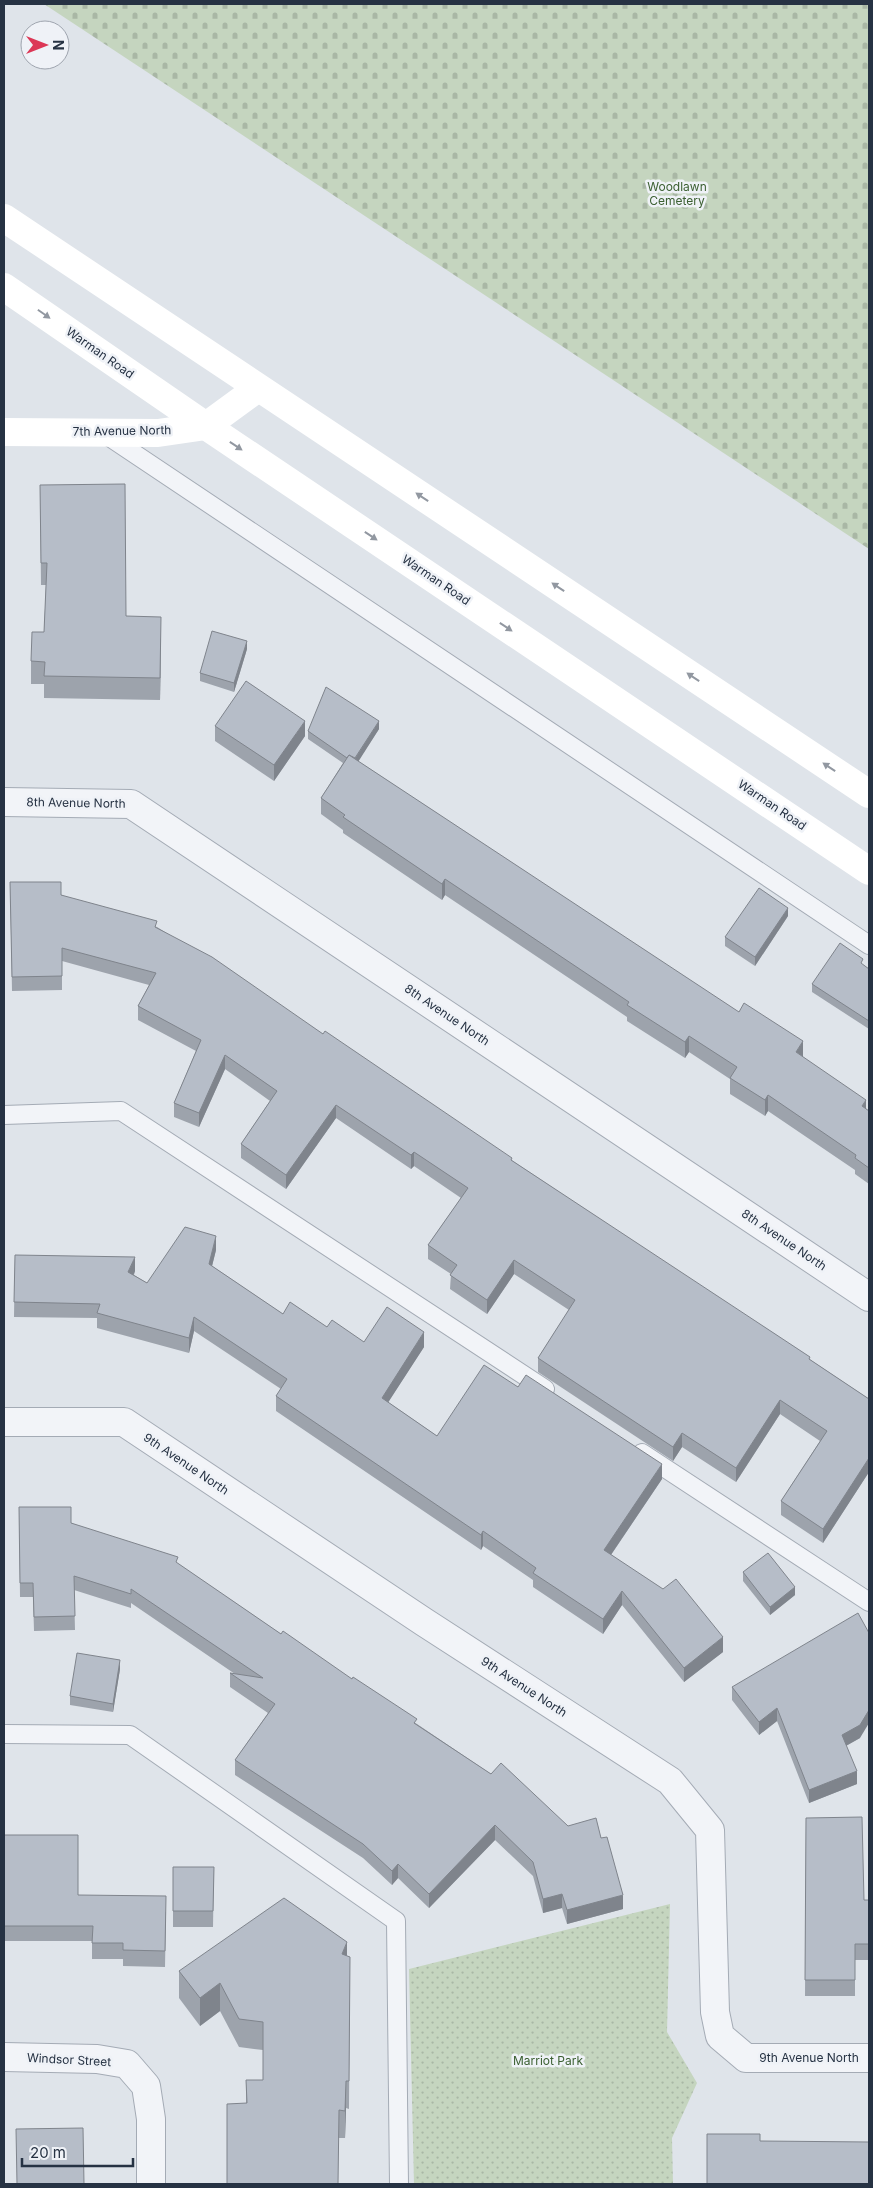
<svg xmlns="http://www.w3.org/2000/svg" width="873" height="2188" viewBox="0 0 873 2188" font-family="Inter,sans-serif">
<defs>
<pattern id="cemetery-stones" width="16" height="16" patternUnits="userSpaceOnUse" patternTransform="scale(1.25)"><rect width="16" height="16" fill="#c5d5bf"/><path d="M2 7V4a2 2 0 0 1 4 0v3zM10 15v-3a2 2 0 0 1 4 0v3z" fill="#a9b7a5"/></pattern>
<pattern id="park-dots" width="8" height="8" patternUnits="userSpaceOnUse" patternTransform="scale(1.25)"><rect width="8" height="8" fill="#c5d5bf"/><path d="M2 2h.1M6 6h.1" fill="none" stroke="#a9b7a5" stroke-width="1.8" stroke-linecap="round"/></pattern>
</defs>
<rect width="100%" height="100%" fill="#dfe4ea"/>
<path fill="url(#cemetery-stones)" d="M44,4H869V549Z"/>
<path fill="url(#park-dots)" d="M670,1904L667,2032L697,2083L672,2138L673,2184H414L409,1969Z"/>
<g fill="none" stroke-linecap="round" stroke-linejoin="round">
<g stroke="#a4abb5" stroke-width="20">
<g id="lane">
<path d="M105,434L869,945"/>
<path d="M4,1115L121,1111L545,1389"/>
<path d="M642,1453L869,1602"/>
<path d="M4,1734L130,1735L396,1921L399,2184"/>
</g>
</g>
<g stroke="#a4abb5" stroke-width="30">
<g id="street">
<path d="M4,802L131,804L869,1297"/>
<path d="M4,1422H124L424,1622L670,1781L710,1830L715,2012L720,2036L746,2058H869"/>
<path d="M4,2057L97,2059L127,2064L146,2086L151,2119V2184"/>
</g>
</g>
<use href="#lane" stroke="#f2f4f8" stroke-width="18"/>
<use href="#street" stroke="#f2f4f8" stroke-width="28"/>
<g stroke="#fff" stroke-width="28">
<path d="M4,218L869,794"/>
<path d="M4,287L206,426L869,871"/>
<path d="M4,432L158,433L206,426L258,388"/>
</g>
</g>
<g fill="#9da3ac">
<path d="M40,485L126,616L161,639L160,700L44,698V684H31V661L44,632L46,585H41Z"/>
<path d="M247,649L234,692L200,681V673Z"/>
<path d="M215,726L305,736L274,781L215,741Z"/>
<path d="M379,729L358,761L803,1057L869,1111V1184L855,1174V1170L768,1111L765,1116L730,1094V1079L689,1052L685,1058L627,1021V1017L445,895L442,900L343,833V830L321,814V798L343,763L308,739V731Z"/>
<path d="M10,882L61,895L157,927L323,1034L869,1399V1472L823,1543L781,1515V1501L820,1441L780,1414L736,1482L682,1447L673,1461L538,1372V1358L569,1310L514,1274L487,1314L450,1289L451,1274L428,1259V1245L461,1198L414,1166L411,1169L336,1118L286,1189L241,1158V1144L270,1101L225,1069L199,1127L174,1117V1103L196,1051L138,1020V1006L149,985L62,961V990L12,991Z"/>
<path d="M788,916L755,966L725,946V937Z"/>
<path d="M863,965L869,969V1029L812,992V984Z"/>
<path d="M216,1250L212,1266L283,1314L327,1327L364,1342L424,1347L388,1402L437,1436L518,1387L662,1479L611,1555L723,1652L684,1682L622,1605L603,1634L533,1587V1580L483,1546L481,1550L276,1411V1396L281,1389L194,1331L189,1353L97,1328V1318L14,1317L15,1255L135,1271L134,1275L147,1283Z"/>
<path d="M19,1507L71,1523L178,1564L281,1634L417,1724L568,1826L601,1838L623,1909L567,1924L562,1908L543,1913L533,1876L495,1840L429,1908L398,1878L392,1885L363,1858L235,1775V1760L268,1713L230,1687V1673L235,1674L131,1603V1608L74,1590L75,1630L34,1631L33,1597H20Z"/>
<path d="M743,1572L795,1595L770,1615L743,1581Z"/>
<path d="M120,1669L113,1712L70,1705V1696Z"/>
<path d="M732,1687L860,1738L846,1746L857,1784L809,1803L777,1721L759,1735L732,1700Z"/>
<path d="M806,1818L864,1900H869V1960H855V1996H805Z"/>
<path d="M4,1835L78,1895L166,1912L165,1967L123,1966V1959H92V1941H4Z"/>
<path d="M173,1867H214L213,1927H173Z"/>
<path d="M347,1956L350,1957L349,2109L346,2108L345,2138H339L246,2103V2080H263V2050L239,2047L220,2011L200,2026L179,1998V1971Z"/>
</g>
<g fill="#7f848c">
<path d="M161,617V639L160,700V678Z"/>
<path d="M247,641V649L234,692V683Z"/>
<path d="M305,721V736L274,781V765Z"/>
<path d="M379,721V729L353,770V762Z"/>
<path d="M445,879V895L442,900V884Z"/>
<path d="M788,908V916L755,966V957Z"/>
<path d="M689,1036V1052L685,1058V1042Z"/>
<path d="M803,1041V1057L796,1052Z"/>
<path d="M225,1055V1069L199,1127V1113Z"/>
<path d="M768,1095V1111L765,1116V1100Z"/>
<path d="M866,1100V1116L862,1106Z"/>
<path d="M336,1105V1118L286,1189V1175Z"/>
<path d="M414,1152V1166L411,1169V1155Z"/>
<path d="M216,1236V1250L209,1278V1264Z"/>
<path d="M135,1257V1271L128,1287V1272Z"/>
<path d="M514,1260V1274L487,1314V1300Z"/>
<path d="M194,1317V1331L189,1353V1338Z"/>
<path d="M424,1332V1347L382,1412V1398Z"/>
<path d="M780,1400V1414L736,1482V1468Z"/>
<path d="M682,1433V1447L673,1461V1447Z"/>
<path d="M869,1458V1472L823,1543V1529Z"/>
<path d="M662,1464V1479L604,1565V1550Z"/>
<path d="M483,1531V1546L481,1550V1535Z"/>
<path d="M795,1587V1595L770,1615V1607Z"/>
<path d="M622,1591V1605L603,1634V1619Z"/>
<path d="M723,1637V1652L684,1682V1668Z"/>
<path d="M120,1660V1669L113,1712V1704Z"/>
<path d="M777,1708V1721L759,1735V1722Z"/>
<path d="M869,1710V1723L860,1738L842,1748V1735Z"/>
<path d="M857,1771V1784L809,1803V1790Z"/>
<path d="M495,1825V1840L429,1908V1894Z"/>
<path d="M398,1864V1878L392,1885V1871Z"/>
<path d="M562,1894V1908L543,1913V1899Z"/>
<path d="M623,1895V1909L567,1924V1910Z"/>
<path d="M347,1942V1970L342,1954Z"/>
<path d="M220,1983V2011L200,2026V1998Z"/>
<path d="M346,2081V2108L345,2138V2111Z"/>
</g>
<g fill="#b6bdc8" stroke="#7f848c">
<path d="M125,484L126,616L161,617L160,678L44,676L45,662L31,661L32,632H44L47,563H41L40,485Z"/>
<path d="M212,631L247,641L234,683L200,673Z"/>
<path d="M246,681L305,721L274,765L215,726Z"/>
<path d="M326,687L379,721L355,758L349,755L347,758L308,731Z"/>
<path d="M349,755L739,1012L744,1003L803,1041L796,1052L866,1100L862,1106L869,1111V1168L855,1158L856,1155L768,1095L765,1100L730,1078L737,1067L689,1036L685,1042L627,1005L629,1002L445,879L442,884L343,817L345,815L321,798Z"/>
<path d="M10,882H61V895L157,921L155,927L212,957L323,1034L325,1031L512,1158L511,1160L810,1357L809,1359L869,1399V1458L823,1529L781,1501L827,1431L780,1400L736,1468L682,1433L673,1447L538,1358L575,1300L514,1260L487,1300L450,1275L457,1265L428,1245L468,1188L414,1152L411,1155L336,1105L286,1175L241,1144L277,1091L225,1055L199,1113L174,1103L201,1040L138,1006L156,973L62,948V976L12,977Z"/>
<path d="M759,888L788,908L755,957L725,937Z"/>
<path d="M840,943L863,959L861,963L869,969V1021L812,984Z"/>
<path d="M185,1227L216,1236L209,1264L283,1314L290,1302L327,1327L332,1320L364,1342L387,1307L424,1332L382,1398L437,1436L484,1365L518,1387L526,1375L662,1464L604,1550L663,1589L676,1579L723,1637L684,1668L622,1591L603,1619L533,1573L536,1568L483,1531L481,1535L276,1396L287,1379L194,1317L189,1338L97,1313L100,1304L14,1302L15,1255L135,1257L128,1272L147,1283Z"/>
<path d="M19,1507H71V1523L178,1557L176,1562L281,1634L283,1631L352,1679L353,1677L417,1719L414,1723L491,1774L501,1763L568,1826L596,1818L601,1838L607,1837L623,1895L567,1910L562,1894L543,1899L533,1862L495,1825L429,1894L398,1864L392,1871L363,1844L235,1760L275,1704L230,1673L263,1678L131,1589V1594L74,1576L75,1616L34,1617L33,1583H20Z"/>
<path d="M768,1553L795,1587L770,1607L743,1572Z"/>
<path d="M858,1613L869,1633V1710L860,1725L842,1735L857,1771L809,1790L777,1708L759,1722L732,1687Z"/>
<path d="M77,1653L120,1660L113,1704L70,1696Z"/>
<path d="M862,1817L864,1900H869V1944H855V1980H805L806,1818Z"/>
<path d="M4,1835H78V1895L166,1896L165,1951L123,1950V1943H92L93,1926H4Z"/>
<path d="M173,1867H214L213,1911H173Z"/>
<path d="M284,1898L347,1942L342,1954L350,1957L349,2081H346L345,2111L339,2110L338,2184H227V2104L247,2103L246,2080H263V2022L239,2019L220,1983L200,1998L179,1971Z"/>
<path d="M83,2128L84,2184H17L16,2129Z"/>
<path d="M707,2134H760V2141L869,2142V2184H707Z"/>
</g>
<defs><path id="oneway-solid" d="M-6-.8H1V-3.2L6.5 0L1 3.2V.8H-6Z" transform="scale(1.25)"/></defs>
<g fill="#9298a1">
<use href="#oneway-solid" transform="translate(44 314) rotate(35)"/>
<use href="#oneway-solid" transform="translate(236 446) rotate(34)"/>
<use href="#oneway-solid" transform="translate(422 497) rotate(-146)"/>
<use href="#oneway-solid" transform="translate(371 536) rotate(34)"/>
<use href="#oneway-solid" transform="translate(558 587) rotate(-146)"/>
<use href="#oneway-solid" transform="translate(506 627) rotate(34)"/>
<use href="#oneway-solid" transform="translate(693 677) rotate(-146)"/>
<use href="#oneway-solid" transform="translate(829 767) rotate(-146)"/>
</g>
<g text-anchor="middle" stroke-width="5" stroke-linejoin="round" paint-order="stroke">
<g font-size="12" fill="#3c6032" stroke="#eff2f7">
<text x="677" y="191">Woodlawn<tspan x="677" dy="14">Cemetery</tspan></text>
<text x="548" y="2065">Marriot Park</text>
</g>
<g font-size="12" fill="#263243" stroke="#eff2f7">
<text transform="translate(100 353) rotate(35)" y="4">Warman Road</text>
<text transform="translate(122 431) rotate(-1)" y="4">7th Avenue North</text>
<text transform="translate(436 580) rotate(34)" y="4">Warman Road</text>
<text transform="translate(76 803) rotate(1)" y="4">8th Avenue North</text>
<text transform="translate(772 805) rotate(34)" y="4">Warman Road</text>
<text transform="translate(447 1015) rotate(34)" y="4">8th Avenue North</text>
<text transform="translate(784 1240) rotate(34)" y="4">8th Avenue North</text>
<text transform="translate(186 1464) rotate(34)" y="4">9th Avenue North</text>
<text transform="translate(524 1687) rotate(33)" y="4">9th Avenue North</text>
<text x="809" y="2062">9th Avenue North</text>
<text transform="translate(69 2060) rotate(3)" y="4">Windsor Street</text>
</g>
</g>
<rect width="873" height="2188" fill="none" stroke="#263243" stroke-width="10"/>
<g transform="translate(45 45) rotate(90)"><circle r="24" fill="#eff2f7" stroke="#9fa5af"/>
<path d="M0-4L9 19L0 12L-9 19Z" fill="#dc3756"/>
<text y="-8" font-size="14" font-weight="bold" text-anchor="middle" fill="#263243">N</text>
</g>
<path d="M22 2158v8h111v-8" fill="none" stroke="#263243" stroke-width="2.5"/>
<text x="30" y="2158" font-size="15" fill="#263243" stroke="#eff2f7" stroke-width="4" paint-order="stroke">20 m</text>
</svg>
